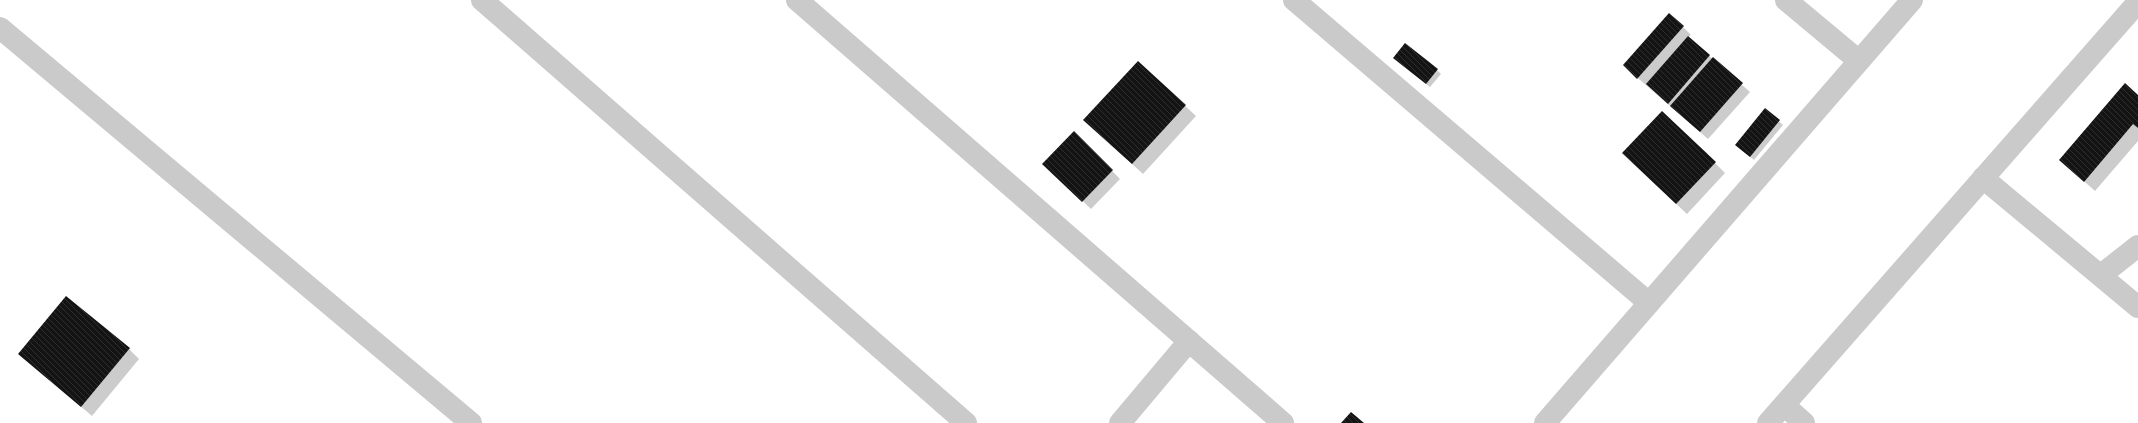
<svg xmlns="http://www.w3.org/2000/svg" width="2138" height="423" viewBox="0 0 2138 423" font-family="Quicksand,sans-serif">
<defs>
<pattern id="building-back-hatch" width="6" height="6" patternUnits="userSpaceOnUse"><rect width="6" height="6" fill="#141414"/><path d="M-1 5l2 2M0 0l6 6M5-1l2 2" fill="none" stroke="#2e2e2e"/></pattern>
</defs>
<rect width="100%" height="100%" fill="#fff"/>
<g fill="#0003">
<path d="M1683,27L1691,35L1688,37L1750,92L1708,139L1632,73Z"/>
<path d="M1138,62L1196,116L1143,174L1095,130Z"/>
<path d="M1398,62L1437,70L1441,74L1430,87Z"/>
<path d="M2138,96V141L2095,191L2060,160Z"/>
<path d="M1766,110L1783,125L1754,160L1740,149Z"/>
<path d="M1074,132L1120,179L1091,209L1044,164Z"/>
<path d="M1715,163L1725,173L1687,214L1634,164Z"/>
<path d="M129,349L139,359L92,416L19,354Z"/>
</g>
<g fill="url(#building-back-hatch)">
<path d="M1669,13L1684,26L1637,79L1623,65Z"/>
<path d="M1688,36L1710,55L1668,104L1646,84Z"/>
<path d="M1405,43L1438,69L1426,84L1393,58Z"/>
<path d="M1713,57L1743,83L1700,132L1670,106Z"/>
<path d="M1138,61L1186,105L1132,164L1083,120Z"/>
<path d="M2125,83L2138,95V128L2133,124L2084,182L2059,160Z"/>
<path d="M1765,108L1780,120L1750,157L1735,145Z"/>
<path d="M1662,111L1716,162L1676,204L1622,153Z"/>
<path d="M1074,131L1113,170L1082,202L1042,164Z"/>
<path d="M66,296L130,348L81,407L18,354Z"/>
<path d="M1351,412L1364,423H1341Z"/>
</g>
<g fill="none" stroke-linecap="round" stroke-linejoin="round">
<g stroke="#cacaca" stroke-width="22">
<path d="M482,0L966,423"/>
<path d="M797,0L1283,423"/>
<path d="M1294,0L1649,303"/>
<path d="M1786,0L1859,61"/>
<path d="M0,28L471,423"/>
<path d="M1983,178L2138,307"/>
<path d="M2101,275L2138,246"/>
<path d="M1784,405L1804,423"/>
<path d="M1120,423L1189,341"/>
<path d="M1545,423L1912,0"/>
<path d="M1768,423L2138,2"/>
</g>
</g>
</svg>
